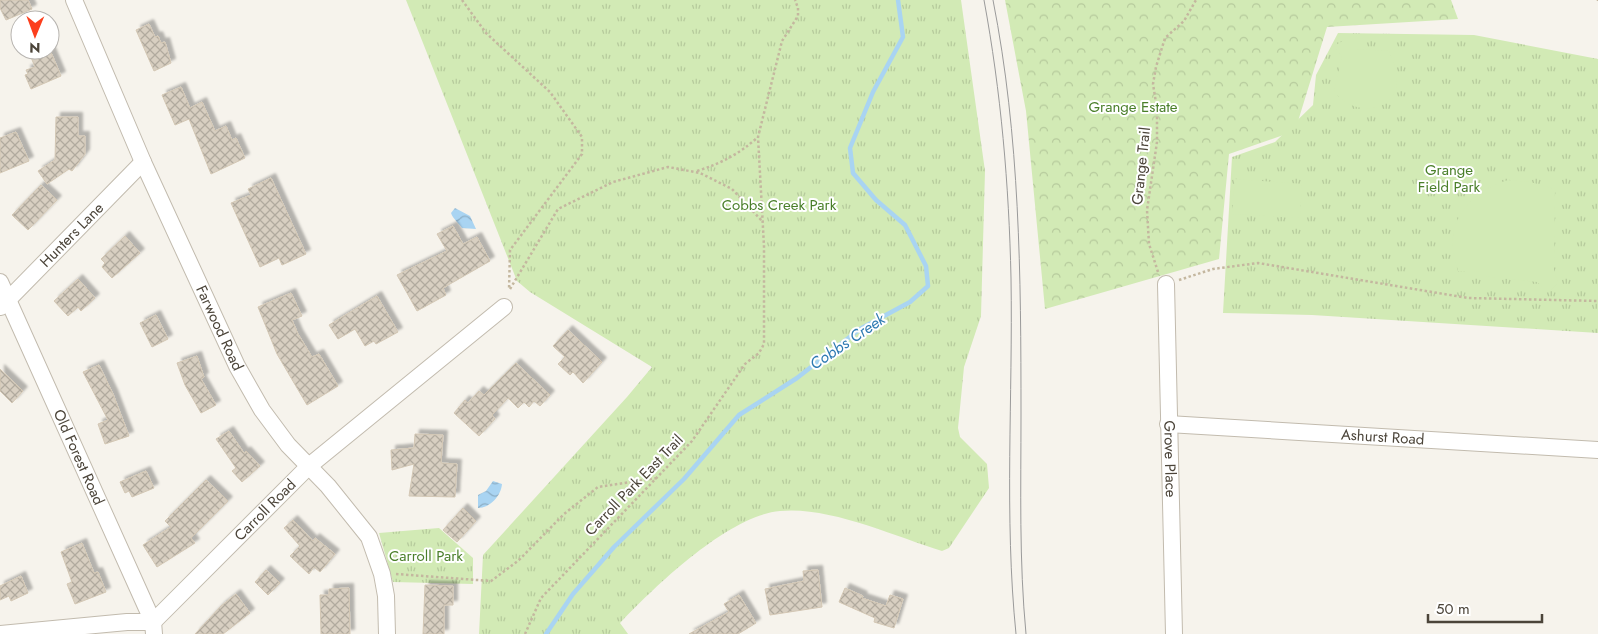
<svg xmlns="http://www.w3.org/2000/svg" width="1598" height="634" viewBox="0 0 1598 634" font-family="Jost,sans-serif">
<defs>
<pattern id="forest-crowns" width="20" height="18" patternUnits="userSpaceOnUse" patternTransform="scale(1.25)"><rect width="20" height="18" fill="#d2eab5"/><path d="M2 6a3 3 0 1 1 6 0M12 15a3 3 0 1 1 6 0" fill="none" stroke="#b6ca9c"/></pattern>
<pattern id="park-tufts" width="24" height="20" patternUnits="userSpaceOnUse" patternTransform="scale(1.25)"><rect width="24" height="20" fill="#d2eab5"/><path d="M3 7l-1-3M5 7V3M7 7l1-3M15 17l-1-3M17 17v-4M19 17l1-3" fill="none" stroke="#b6ca9c"/></pattern>
<pattern id="water-waves" width="16" height="10" patternUnits="userSpaceOnUse" patternTransform="scale(1.25)"><rect width="16" height="10" fill="#a9d4f2"/><path d="M0 5q4-4 8 0t8 0" fill="none" stroke="#8caec5"/></pattern>
<pattern id="building-cross-hatch" width="8" height="8" patternUnits="userSpaceOnUse" patternTransform="scale(1.25)"><rect width="8" height="8" fill="#d8cfc1"/><path d="M0 0l8 8M0 8l8-8" fill="none" stroke="#b1aa9e"/></pattern>
<filter id="shadow"><feDropShadow dx="4.5" dy="-4.5" stdDeviation="1" flood-color="#0004"/></filter>
</defs>
<rect width="100%" height="100%" fill="#f6f3ec"/>
<path fill="url(#forest-crowns)" d="M1005,0H1451L1458,19L1327,27L1295,131L1229,154L1219,259L1045,309L1026,111Z"/>
<g fill="url(#park-tufts)">
<path d="M406,0H961L985,171L981,316L964,367L958,428L960,437L987,464L989,488L949,548L942,551C894,536 829,506 780,511C729,515 655,586 620,623L628,634H479L483,555L627,397L652,367L530,292L517,281Z"/>
<path d="M1338,33L1474,35L1598,59V333L1312,315L1223,313L1232,157L1275,142L1313,105L1316,75Z"/>
<path d="M439,528L473,558V584L393,582L379,533Z"/>
</g>
<g fill="#d2eab5">
<path d="M1346,39L1356,49L1389,51C1393,60 1397,70 1397,81C1396,115 1350,116 1334,91L1342,57L1334,46Z"/>
<path d="M1235,179L1302,184L1300,218L1232,214Z"/>
<path d="M1508,180L1530,182L1555,189L1554,270L1558,283L1549,292L1537,282L1483,276L1479,272L1458,271C1456,261 1451,246 1453,236C1457,207 1481,188 1508,180Z"/>
</g>
<g fill="url(#water-waves)">
<path d="M455,208L470,216L476,229L462,228C459,223 453,219 451,213Z"/>
<path d="M493,481L502,484C501,496 490,508 478,508V495L486,491Z"/>
</g>
<g fill="none" stroke-linecap="round" stroke-linejoin="round">
<path stroke="#a9d4f2" stroke-width="4.5" d="M546,634L573,594L614,547L684,479L739,415L797,378L860,329L910,302L928,286L926,266L905,225L876,200L853,173L850,148L873,92L903,37L898,0"/>
</g>
<g fill="url(#building-cross-hatch)" stroke="#d3c7b4" filter="url(#shadow)">
<path d="M0,0H28L32,9L6,20L0,8Z"/>
<path d="M149,24L155,37L158,36L161,43L165,42L171,63L154,71L136,30Z"/>
<path d="M28,50H50L61,76L31,89L25,75L28,74L26,70L35,67Z"/>
<path d="M181,87L190,108L202,102L215,131L226,126L232,140L236,138L245,158L211,174L189,119L175,125L162,95Z"/>
<path d="M56,117H78V136H85V154L72,171L69,169L47,184L38,171L55,160Z"/>
<path d="M16,132L29,161L0,173V138Z"/>
<path d="M271,178L306,254L282,265L279,258L260,267L231,203L251,195L248,189Z"/>
<path d="M41,185L57,200L28,230L12,215Z"/>
<path d="M453,226L463,244L477,237L490,261L443,288L446,295L417,311L397,275L447,251L437,234Z"/>
<path d="M125,236L140,253L112,278L102,267L105,263L101,259Z"/>
<path d="M78,279L95,298L81,311L78,307L68,316L54,301Z"/>
<path d="M291,293L302,316L292,320L298,334L312,357L319,354L338,386L307,405L277,354L258,307Z"/>
<path d="M377,296L398,332L376,344L374,341L365,346L355,329L338,339L329,325Z"/>
<path d="M156,315L168,339L152,347L140,323Z"/>
<path d="M568,330L602,362L583,383L573,372L570,375L558,364L565,357L553,346Z"/>
<path d="M197,356L204,377L201,379L216,405L201,413L185,385L177,363Z"/>
<path d="M516,363L550,395L540,406L534,401L529,407L524,402L518,408L508,398L492,415L495,419L479,436L454,413L465,400L468,403L479,391L484,395Z"/>
<path d="M99,365L113,394L129,436L105,444L98,424L108,420L83,372Z"/>
<path d="M0,369L23,391L12,403L0,391Z"/>
<path d="M229,431L244,453L246,451L260,466L242,482L232,471L236,468L216,439Z"/>
<path d="M415,434L443,435L441,463L457,464L455,497L409,496L414,464L392,470L391,450L414,448Z"/>
<path d="M146,471L154,488L132,497L129,491L125,493L120,482Z"/>
<path d="M206,480L228,501L191,538L195,543L157,567L143,545L171,527L165,521Z"/>
<path d="M463,508L476,521L457,542L443,530Z"/>
<path d="M293,520L313,541L315,538L335,554L320,572L314,567L309,574L290,556L300,546L284,528Z"/>
<path d="M82,543L94,573L98,572L106,592L75,604L67,584L72,582L61,552Z"/>
<path d="M266,570L280,583L268,595L255,582Z"/>
<path d="M818,570L822,607L770,615L765,589L804,581L803,571Z"/>
<path d="M21,576L28,593L11,601L9,596L0,600V586Z"/>
<path d="M425,585L453,586V605H444V634H423Z"/>
<path d="M349,588L350,634H321L320,595H329V589Z"/>
<path d="M845,588L863,596L862,598L886,606L890,595L903,599L894,628L874,622L875,618L839,602Z"/>
<path d="M236,594L250,613L223,634H195L221,606Z"/>
<path d="M739,595L756,623L738,634H689L729,612L724,604Z"/>
</g>
<g fill="none" stroke-linecap="round" stroke-linejoin="round">
<g stroke="#c2bbae" stroke-width="18">
<g id="street">
<path id="s1" d="M74,0L143,162L237,366L262,410L288,445L328,486L369,537L382,574L386,596L387,634"/>
<path id="s2" d="M0,282L153,622L154,634"/>
<path id="s3" d="M1166,284L1174,634"/>
<path id="s4" d="M1,307L143,162"/>
<path id="s5" d="M1168,424L1598,450"/>
<path id="s6" d="M0,634L127,622H153L309,466L504,307"/>
</g>
</g>
<g stroke="#c4b79f" stroke-width="2.5" stroke-dasharray="2.5 2.5" stroke-linecap="butt">
<path d="M462,0L486,33L550,92L582,137V154L510,250L509,290"/>
<path d="M1598,0V1"/>
<path d="M697,171C722,163 739,154 758,137"/>
<path d="M1158,272L1149,244L1147,210L1157,142V109L1153,84L1156,67L1165,38L1184,21L1196,0"/>
<path d="M1179,280L1213,269L1258,263L1468,298L1598,301"/>
<path d="M510,289L558,209L613,182L668,167L700,173L732,189L763,222"/>
<path d="M396,574L491,581L519,560L564,514L598,487L657,478"/>
<path d="M525,634L541,598L692,441L745,364L759,353L764,344V246L758,137L782,41L798,16V8L795,0"/>
</g>
<use href="#street" stroke="#fff" stroke-width="16"/>
<g stroke="#9a9a9a" stroke-width="1">
<path d="M984,0C1001,92 1009,185 1011,278C1013,397 1004,516 1016,634"/>
<path d="M993,0C1020,137 1021,275 1021,415C1021,488 1019,561 1026,634"/>
</g>
</g>
<g text-anchor="middle" stroke-width="4" stroke-linejoin="round" paint-order="stroke">
<g font-size="15" fill="#4a7f2a" stroke="#fff">
<text x="1133" y="112">Grange Estate</text>
<text x="1449" y="175">Grange<tspan x="1449" dy="17">Field Park</tspan></text>
<text x="779" y="210">Cobbs Creek Park</text>
<text x="426" y="561">Carroll Park</text>
</g>
<g font-size="15" fill="#4b4439" stroke="#fff">
<text transform="translate(1141 166) rotate(-84)" y="5">Grange Trail</text>
<text dy="5" stroke="none"><textPath href="#s4" startOffset="101">Hunters Lane</textPath></text>
<text dy="5" stroke="none"><textPath href="#s1" startOffset="359">Farwood Road</textPath></text>
<text dy="5" stroke="none"><textPath href="#s5" startOffset="215">Ashurst Road</textPath></text>
<text dy="5" stroke="none"><textPath href="#s2" startOffset="192">Old Forest Road</textPath></text>
<text dy="5" stroke="none"><textPath href="#s3" startOffset="175">Grove Place</textPath></text>
<text transform="translate(634 485) rotate(-46)" y="5">Carroll Park East Trail</text>
<text dy="5" stroke="none"><textPath href="#s6" startOffset="312">Carroll Road</textPath></text>
</g>
<g font-size="16" font-style="italic" fill="#2e7ab2" stroke="#fff">
<text transform="translate(847 341) rotate(-34)" y="6">Cobbs Creek</text>
</g>
</g>
<g transform="translate(35 35) rotate(181)"><circle r="24" fill="#ffffff" stroke="#b7b4b0"/>
<path d="M0-4L9 19L0 12L-9 19Z" fill="#fc3f1d"/>
<text y="-8" font-size="14" font-weight="bold" text-anchor="middle" fill="#4b4439">N</text>
</g>
<path d="M1428 614v8h114v-8" fill="none" stroke="#4b4439" stroke-width="2.5"/>
<text x="1436" y="614" font-size="15" fill="#4b4439" stroke="#ffffff" stroke-width="4" paint-order="stroke">50 m</text>
</svg>
